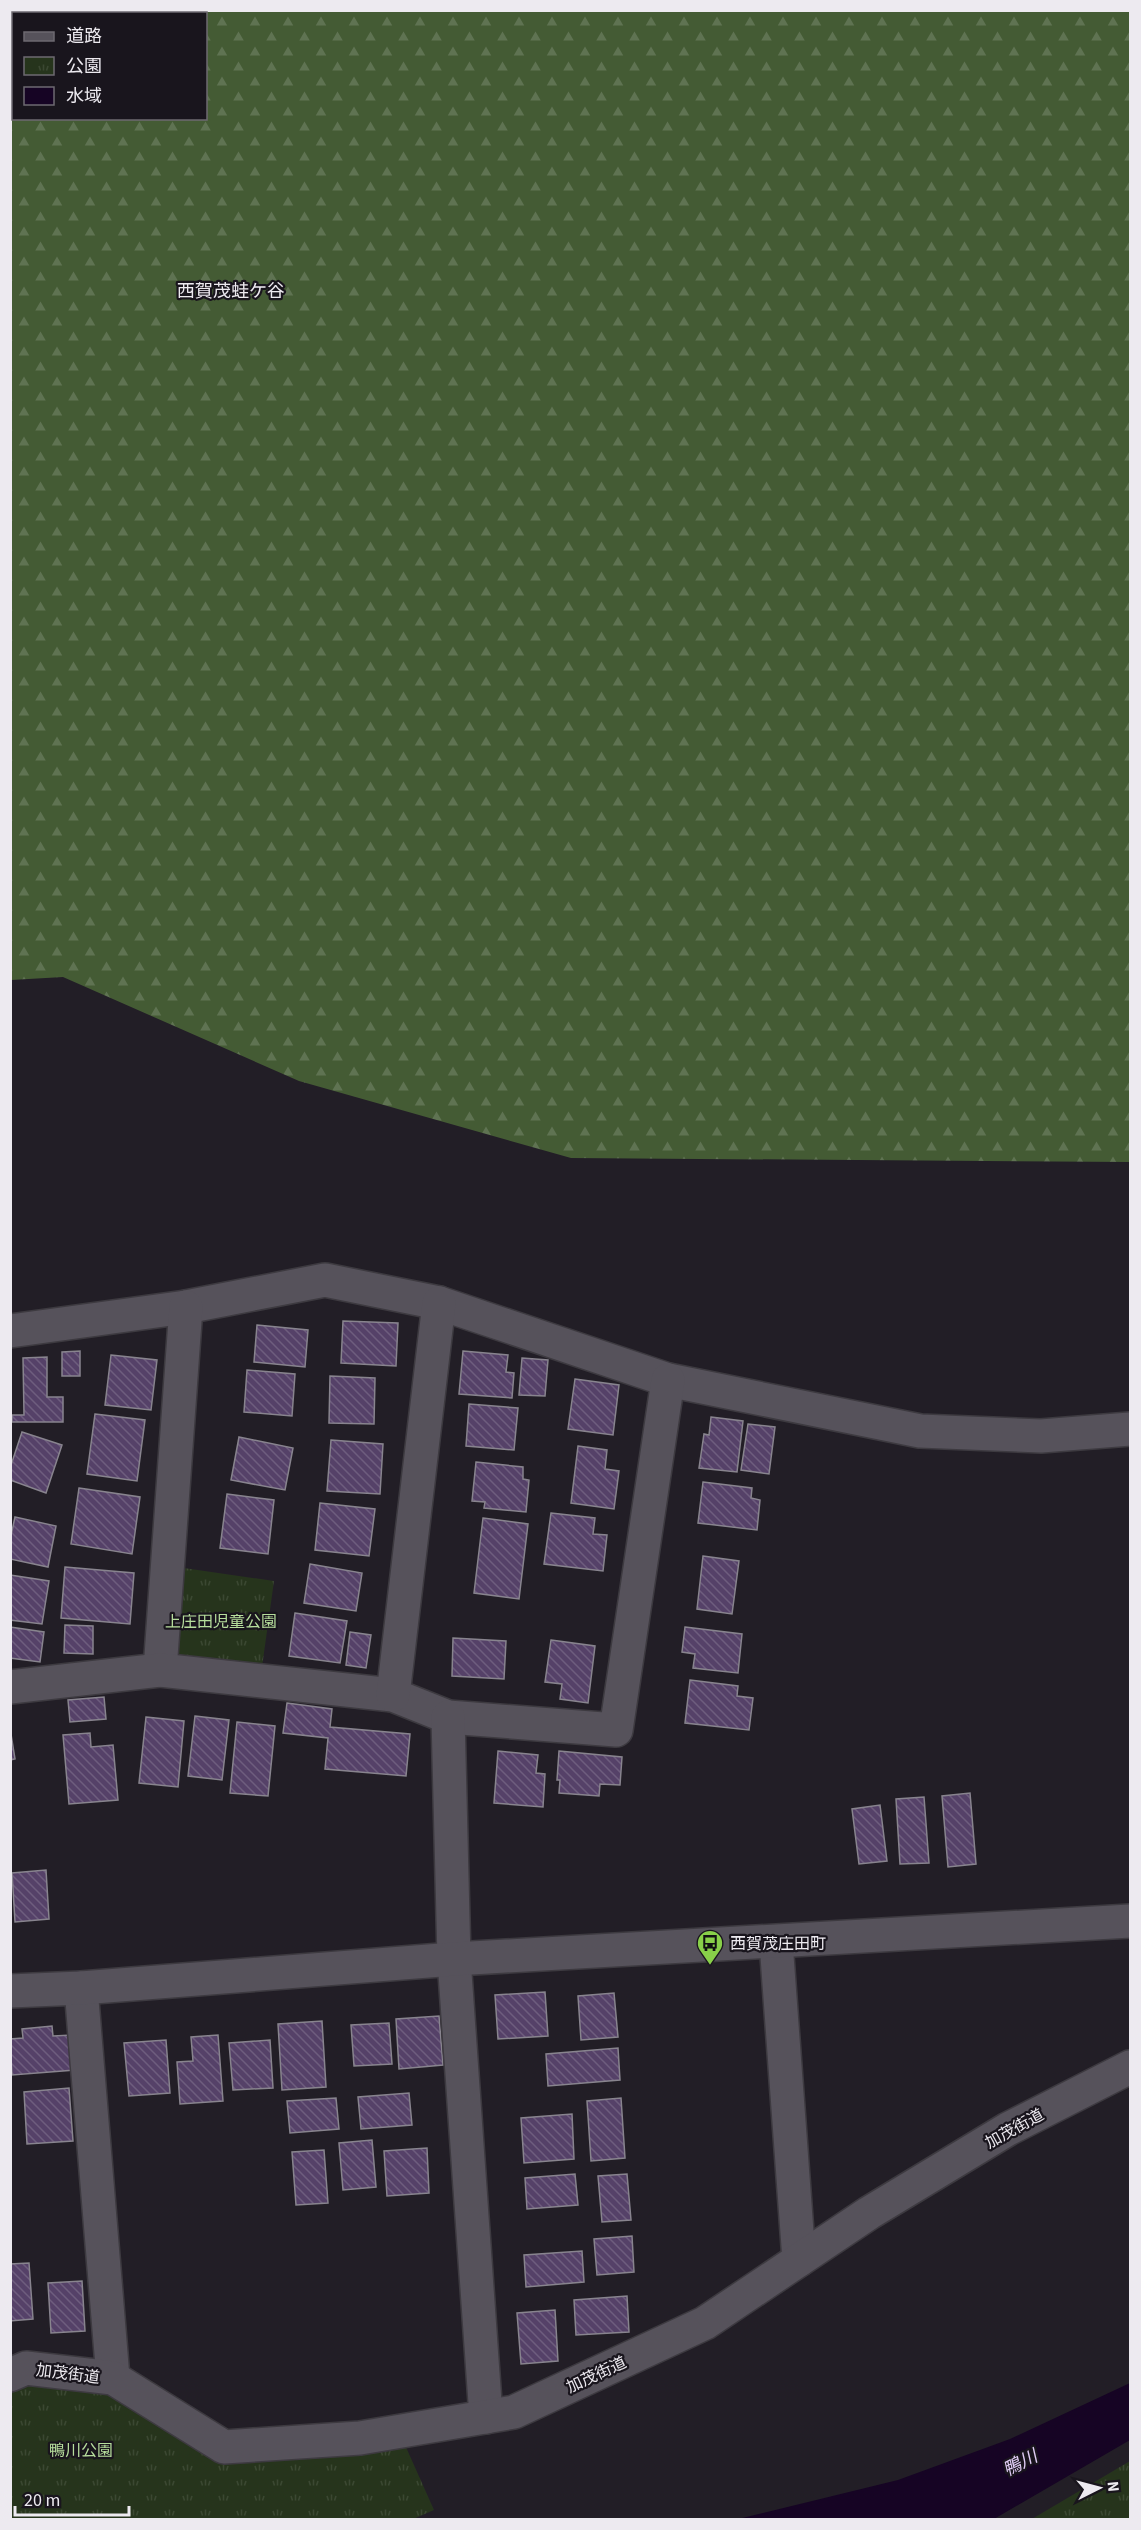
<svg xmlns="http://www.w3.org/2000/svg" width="1141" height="2530" viewBox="0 0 1141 2530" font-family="'Source Sans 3','Noto Sans JP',sans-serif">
<defs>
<pattern id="forest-firs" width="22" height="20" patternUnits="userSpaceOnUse" patternTransform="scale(1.5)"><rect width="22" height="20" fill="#445b34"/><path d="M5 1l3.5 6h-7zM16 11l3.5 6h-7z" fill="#5f7352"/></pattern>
<pattern id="park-tufts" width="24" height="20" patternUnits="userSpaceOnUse" patternTransform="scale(1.5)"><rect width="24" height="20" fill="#26341c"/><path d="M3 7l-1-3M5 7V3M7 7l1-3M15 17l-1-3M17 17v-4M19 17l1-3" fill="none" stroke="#3b4832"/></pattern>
<pattern id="building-back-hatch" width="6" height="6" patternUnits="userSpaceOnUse" patternTransform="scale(1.5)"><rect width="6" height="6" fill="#554168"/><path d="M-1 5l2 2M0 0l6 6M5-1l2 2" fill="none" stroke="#6e5d7e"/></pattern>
</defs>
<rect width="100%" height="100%" fill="#221e26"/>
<path fill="url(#forest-firs)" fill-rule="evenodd" d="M11,10L1130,11V1162L571,1158L299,1081L63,977L11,980ZM14,14H206V118H14Z"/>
<g fill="url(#park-tufts)">
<path d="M177,1567L274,1581L261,1674L178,1661L167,1643Z"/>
<path d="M10,2379L112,2382L224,2451L405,2445L434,2510L411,2520L11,2519Z"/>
<path d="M1130,2461V2519H1032Z"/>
</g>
<path fill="#160424" d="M1130,2383V2440L994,2519H738L898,2480L1010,2439Z"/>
<g fill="url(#building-back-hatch)" stroke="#88848e" stroke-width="1.5">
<path d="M343,1321L398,1323L396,1366L341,1363Z"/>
<path d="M257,1325L308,1330L305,1367L254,1362Z"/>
<path d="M80,1351V1376H62V1352Z"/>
<path d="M463,1351L508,1355L506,1372L514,1373L512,1398L459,1394Z"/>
<path d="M111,1355L157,1360L151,1410L105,1405Z"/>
<path d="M47,1357V1397H63V1422H12V1415H24L23,1358Z"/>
<path d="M522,1358L548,1360L545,1396L519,1395Z"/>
<path d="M247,1370L295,1374L292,1416L244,1412Z"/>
<path d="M330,1376L375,1378L374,1424L329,1423Z"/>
<path d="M575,1379L619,1385L613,1435L568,1429Z"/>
<path d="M469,1404L518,1408L514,1450L466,1446Z"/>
<path d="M95,1414L145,1420L137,1481L87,1474Z"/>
<path d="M711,1417L743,1421L737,1472L699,1468L704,1434L709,1435Z"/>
<path d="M748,1424L775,1427L769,1474L741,1470Z"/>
<path d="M22,1432L62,1445L46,1493L10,1480V1468Z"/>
<path d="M239,1437L293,1448L285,1490L231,1480Z"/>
<path d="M331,1440L383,1444L380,1494L327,1491Z"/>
<path d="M578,1446L607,1450L605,1469L619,1471L614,1509L571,1503Z"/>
<path d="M476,1462L523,1467V1479L529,1480L526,1512L484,1508L485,1502L472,1501Z"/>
<path d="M703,1482L752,1488L751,1498L760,1500L757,1530L698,1523Z"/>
<path d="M79,1488L140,1497L132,1554L71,1544Z"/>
<path d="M227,1494L274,1500L268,1554L220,1548Z"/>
<path d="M320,1503L375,1509L369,1556L315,1550Z"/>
<path d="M551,1513L595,1518L593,1534L607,1535L603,1571L544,1564Z"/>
<path d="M15,1517L56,1526L48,1567L10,1559V1540Z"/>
<path d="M483,1518L528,1524L519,1599L474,1593Z"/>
<path d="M703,1556L739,1561L732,1614L697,1609Z"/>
<path d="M310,1564L362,1573L356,1611L304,1603Z"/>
<path d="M65,1567L134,1573L130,1624L61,1618Z"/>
<path d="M10,1575L49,1581L42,1624L10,1620Z"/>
<path d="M295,1613L347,1621L340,1663L289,1656Z"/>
<path d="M65,1625L93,1626V1654L64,1653Z"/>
<path d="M10,1627L44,1632L40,1662L10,1658Z"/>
<path d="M685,1627L742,1634L738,1673L693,1668L695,1654L682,1652Z"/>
<path d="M350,1632L371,1635L366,1668L346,1665Z"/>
<path d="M453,1638L506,1641L504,1679L452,1676Z"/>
<path d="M551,1640L595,1646L588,1703L560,1699L562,1684L545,1682Z"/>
<path d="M690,1680L738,1686L737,1696L753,1698L749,1730L685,1723Z"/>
<path d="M104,1697L106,1719L70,1722L68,1700Z"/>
<path d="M287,1703L332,1709L330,1727L410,1734L406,1776L325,1769L328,1738L283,1733Z"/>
<path d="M195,1716L229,1720L222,1780L188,1776Z"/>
<path d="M146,1717L184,1721L178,1787L139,1783Z"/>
<path d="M237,1722L275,1726L268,1796L230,1793Z"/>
<path d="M10,1728L15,1759L10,1760Z"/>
<path d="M90,1733L91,1747L113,1745L118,1800L69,1804L63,1735Z"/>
<path d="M498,1751L538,1755L536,1773L545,1774L543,1807L494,1803Z"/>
<path d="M559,1751L622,1757L620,1785L600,1784L599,1796L559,1793L560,1780H557Z"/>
<path d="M970,1793L976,1864L948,1867L942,1796Z"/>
<path d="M924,1797L929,1863L900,1864L896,1799Z"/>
<path d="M880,1805L887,1861L859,1864L852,1809Z"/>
<path d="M46,1870L49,1919L15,1922L12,1873Z"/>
<path d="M545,1992L548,2036L498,2039L495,1995Z"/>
<path d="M614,1993L618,2037L581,2040L578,1996Z"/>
<path d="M439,2016L443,2065L399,2069L396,2019Z"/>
<path d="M322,2021L326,2087L282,2090L278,2024Z"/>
<path d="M389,2023L392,2064L354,2066L351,2025Z"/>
<path d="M52,2026L53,2036L72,2035L75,2070L12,2075L10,2039L23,2038L22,2029Z"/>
<path d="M218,2035L223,2101L180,2104L177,2062L193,2061L191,2037Z"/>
<path d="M166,2040L170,2093L129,2096L124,2043Z"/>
<path d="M270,2040L273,2088L233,2090L229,2043Z"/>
<path d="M618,2048L620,2080L548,2086L546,2054Z"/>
<path d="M69,2088L73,2141L27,2144L24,2092Z"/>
<path d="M409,2093L412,2125L361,2129L358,2097Z"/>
<path d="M336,2098L339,2129L290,2133L287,2101Z"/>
<path d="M621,2098L625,2158L591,2161L587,2101Z"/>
<path d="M572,2114L574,2159L524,2163L521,2118Z"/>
<path d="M372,2140L376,2187L343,2190L339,2143Z"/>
<path d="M427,2148L429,2193L387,2196L384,2151Z"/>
<path d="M324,2150L328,2203L296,2205L292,2152Z"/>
<path d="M575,2174L578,2205L527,2209L525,2178Z"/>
<path d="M627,2174L631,2220L602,2222L598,2176Z"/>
<path d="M632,2236L634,2272L597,2275L594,2239Z"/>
<path d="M582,2251L584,2282L526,2287L524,2255Z"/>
<path d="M29,2263L33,2319L10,2321V2264Z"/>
<path d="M82,2281L85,2331L51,2333L48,2283Z"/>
<path d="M627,2296L629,2332L576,2335L574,2300Z"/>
<path d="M555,2310L558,2361L521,2364L517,2313Z"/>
</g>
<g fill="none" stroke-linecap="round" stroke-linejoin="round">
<g stroke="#3d3a40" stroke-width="36">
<g id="minor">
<path d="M10,1331L186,1307L325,1280L439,1303L668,1380L920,1431L1041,1436L1130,1429"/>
<path d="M160,1670L186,1307"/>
<path d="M10,1687L160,1670L393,1695L448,1717L616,1730L668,1380"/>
<path d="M393,1695L439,1303"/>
<path d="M448,1717L454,1959L486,2417"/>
<path d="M776,1942L799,2260"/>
<path d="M81,1988L113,2378"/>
<path d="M10,1991L81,1988L454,1959L1130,1921"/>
<path d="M10,2375L26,2368L113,2378L224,2447L360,2438L514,2412L705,2323L869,2213L1008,2129L1130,2067"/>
</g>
</g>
<use href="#minor" stroke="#56525b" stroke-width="33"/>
</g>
<defs>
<g id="bus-pin" transform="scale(1.35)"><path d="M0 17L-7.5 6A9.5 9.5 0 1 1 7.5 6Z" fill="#88cf49" stroke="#19151d"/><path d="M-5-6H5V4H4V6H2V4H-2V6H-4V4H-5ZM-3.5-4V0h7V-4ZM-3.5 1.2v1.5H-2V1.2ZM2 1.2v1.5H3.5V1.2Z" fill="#111"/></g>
</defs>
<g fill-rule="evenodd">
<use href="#bus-pin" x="710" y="1943"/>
</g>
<g text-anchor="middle" stroke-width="4.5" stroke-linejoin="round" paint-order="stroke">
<g font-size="16" fill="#b6dd9c" stroke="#19151d">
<text x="221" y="1627">上庄田児童公園</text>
<text x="81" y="2456">鴨川公園</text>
</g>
<g font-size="16" fill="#edeaf0" stroke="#19151d" text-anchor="start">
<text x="730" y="1949">西賀茂庄田町</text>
</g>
<g font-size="16" fill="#edeaf0" stroke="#19151d">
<text transform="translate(1014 2128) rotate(-29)" y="6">加茂街道</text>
<text transform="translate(68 2373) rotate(7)" y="6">加茂街道</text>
<text transform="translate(596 2374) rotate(-25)" y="6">加茂街道</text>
</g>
<g font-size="18" fill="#edeaf0" stroke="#19151d">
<text x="231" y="297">西賀茂蛙ケ谷</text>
</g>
<g font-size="18" font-style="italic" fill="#e1cef6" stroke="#19151d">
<text transform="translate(1020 2463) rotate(-27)" y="6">鴨川</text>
</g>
</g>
<rect width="1141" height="2530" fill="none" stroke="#edeaf0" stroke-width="24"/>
<rect x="12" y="12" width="195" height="108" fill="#19151d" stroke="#6e6a71" stroke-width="1.5"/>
<rect x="24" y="32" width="30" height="9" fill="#56525b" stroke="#6e6a71" stroke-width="1.5"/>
<text x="66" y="42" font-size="18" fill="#edeaf0">道路</text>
<rect x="24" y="57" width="30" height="18" fill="url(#park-tufts)" stroke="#6e6a71" stroke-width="1.5"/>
<text x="66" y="72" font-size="18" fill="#edeaf0">公園</text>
<rect x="24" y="87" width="30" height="18" fill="#160424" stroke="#6e6a71" stroke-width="1.5"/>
<text x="66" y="102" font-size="18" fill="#edeaf0">水域</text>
<g transform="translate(1099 2488) rotate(84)" stroke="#19151d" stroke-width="4.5" paint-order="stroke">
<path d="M0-4.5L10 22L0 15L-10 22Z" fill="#edeaf0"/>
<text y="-9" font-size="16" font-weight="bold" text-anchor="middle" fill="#edeaf0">N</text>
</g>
<path d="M15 2506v9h114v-9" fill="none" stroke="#edeaf0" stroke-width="3"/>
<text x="24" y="2506" font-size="18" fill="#edeaf0" stroke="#19151d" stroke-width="4.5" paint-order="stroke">20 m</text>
</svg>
